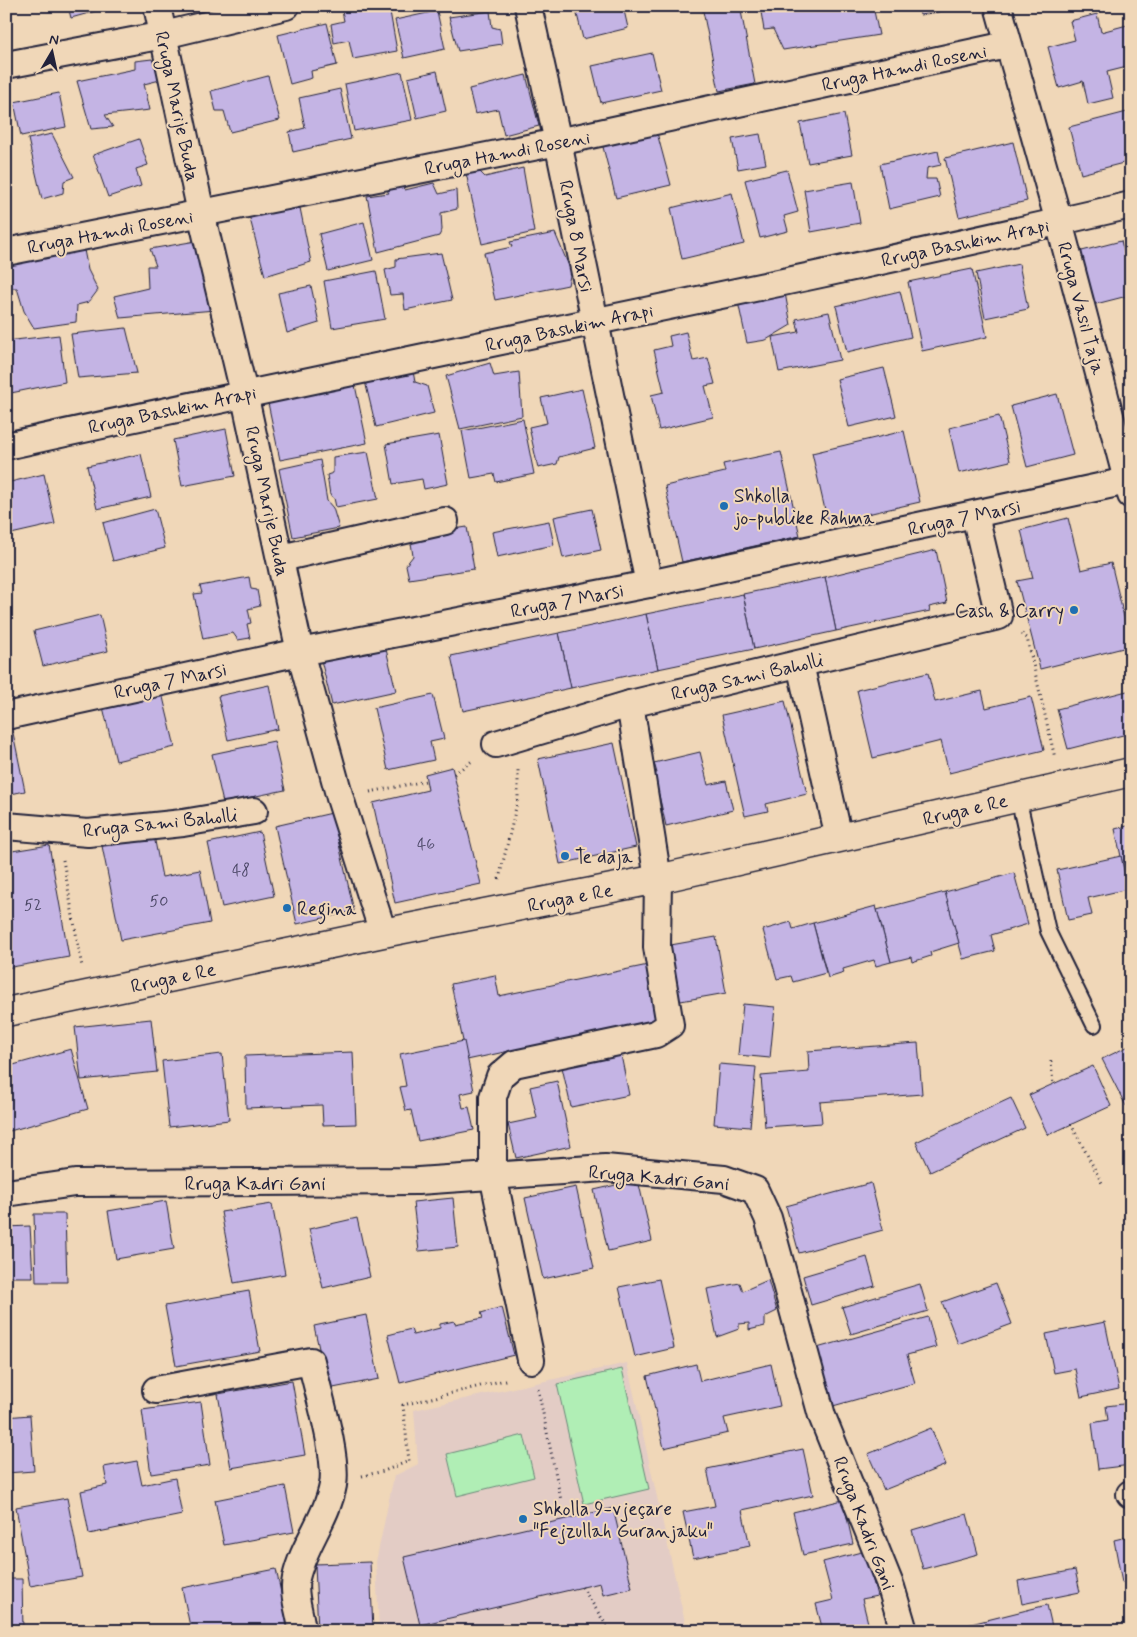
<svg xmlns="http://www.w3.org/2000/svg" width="1137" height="1637" viewBox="0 0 1137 1637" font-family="Mynerve,sans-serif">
<rect width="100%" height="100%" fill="#f0d7b8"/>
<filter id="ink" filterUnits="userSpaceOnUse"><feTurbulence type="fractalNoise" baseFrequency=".02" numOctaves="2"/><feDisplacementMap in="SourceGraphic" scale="10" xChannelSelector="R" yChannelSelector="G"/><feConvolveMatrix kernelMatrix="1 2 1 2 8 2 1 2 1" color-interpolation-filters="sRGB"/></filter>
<g filter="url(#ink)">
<path fill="#e3ccc5" d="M627,1363L687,1631H379L376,1562L394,1476L418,1464L414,1410Z"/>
<g fill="#b0eeb5" stroke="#698878">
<path d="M622,1369L649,1489L584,1504L557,1384Z"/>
<path d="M524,1435L534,1477L457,1496L447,1454Z"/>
</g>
<g fill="#c4b4e4" stroke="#22223b">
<path d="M68,6H114L71,18Z"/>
<path d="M341,6H389L397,51L353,59L349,40L334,43L331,24L344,21Z"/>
<path d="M472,6H495L473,10Z"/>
<path d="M575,6H623L628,28L583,39Z"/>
<path d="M641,6H662L642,11Z"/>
<path d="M702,6H740L755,84L719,91Z"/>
<path d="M770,6H873L879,35L783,50L773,29L764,30L761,12L772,11Z"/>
<path d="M918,6H960L961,8L920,15Z"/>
<path d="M6,7L10,28L6,29Z"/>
<path d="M437,11L445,49L404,58L395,20Z"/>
<path d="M490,11L492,27L500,29L502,44L458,51L449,17Z"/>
<path d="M1097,14L1101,32L1131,24V66L1107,72L1113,98L1088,104L1083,81L1059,88L1048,47L1075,40L1070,21Z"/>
<path d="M327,23L337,65L311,71L312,78L290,84L278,35Z"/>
<path d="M652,53L661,90L601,103L592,66Z"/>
<path d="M152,59L160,80L144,84L150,110L105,115L113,127L91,129L77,81L135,69V61Z"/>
<path d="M437,71L446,111L417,118L408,78Z"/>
<path d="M402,72L412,120L354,131L345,84Z"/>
<path d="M526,75L539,126L504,135L498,109L475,114L469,89Z"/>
<path d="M268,76L280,120L230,132L224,111H216L211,91Z"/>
<path d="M340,89L351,139L293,152L289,132L305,128L299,98Z"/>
<path d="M59,93L66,127L21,136L14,102Z"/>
<path d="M1127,112L1131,126V161L1081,174L1069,127Z"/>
<path d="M844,114L852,155L808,163L800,123Z"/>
<path d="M656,129L671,185L616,198L602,143Z"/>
<path d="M52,134L74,177L64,181L63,193L42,199L28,139Z"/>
<path d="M760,134L766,164L738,169L732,139Z"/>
<path d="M139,139L148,165L136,169L141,186L108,197L93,155Z"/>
<path d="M1013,142L1027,201L959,217L945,158Z"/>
<path d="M938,151L941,165L927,168L926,179H936L940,197L889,209L880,164Z"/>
<path d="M523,168L534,232L482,244L466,173L479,171L485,177Z"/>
<path d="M787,170L798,212L784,216L788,231L760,238L745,180Z"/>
<path d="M403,182L405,190L434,183L439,194L456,190L457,209L441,213L442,230L439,236L378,252L367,196L389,193L384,186Z"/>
<path d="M853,182L860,223L811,232L804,190Z"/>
<path d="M732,193L744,244L682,259L671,208Z"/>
<path d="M300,208L311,262L265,276L249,215Z"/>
<path d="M364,222L373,260L328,271L319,234Z"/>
<path d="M555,233L571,271L568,285L495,300L484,253L512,247L510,242Z"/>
<path d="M202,240L215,310L120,318L114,296L148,288L147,266H156L150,249Z"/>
<path d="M1121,241L1131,277V295L1092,305L1078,252Z"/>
<path d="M84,250L88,270L98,290L89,302L77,305L76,322L34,328L24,311L17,288H6V266Z"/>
<path d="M441,253L452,300L405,310L403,294L390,295L385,270L396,267V259Z"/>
<path d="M1019,264L1028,309L985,318L976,273Z"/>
<path d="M972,269L987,337L922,351L908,282Z"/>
<path d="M376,271L385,319L332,328L324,281Z"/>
<path d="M311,286L319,323L287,333L278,293Z"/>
<path d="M900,291L911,337L847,352L836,306Z"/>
<path d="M785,293L791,325L766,340L747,343L738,302Z"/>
<path d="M829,312L840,360L779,372L772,337L799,332L796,319Z"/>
<path d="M126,328L137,373L78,378L71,334Z"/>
<path d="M686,332L693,361L708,358L715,384L705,386L713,417L659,430L651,395L664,392L654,350L671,346L669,336Z"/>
<path d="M59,335L65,382L6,394V341Z"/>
<path d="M490,363L494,376L519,372L522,416L460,429L446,376Z"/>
<path d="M412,366L415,382L427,386L434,413L376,427L364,377Z"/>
<path d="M884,368L896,416L849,427L837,379Z"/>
<path d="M355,385L367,443L280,460L268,403Z"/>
<path d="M582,389L595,448L559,457L557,464L538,468L529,427L547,423L541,398Z"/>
<path d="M1057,394L1073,455L1027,467L1011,406Z"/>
<path d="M999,416L1010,461L959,473L949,428Z"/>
<path d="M523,419L534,474L496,482L494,474L471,478L462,431Z"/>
<path d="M226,429L235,476L182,486L173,440Z"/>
<path d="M904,431L920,502L828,523L812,453Z"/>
<path d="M439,435L448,484L424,489L422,479L393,484L386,444Z"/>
<path d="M368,452L378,499L336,507L334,498L330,495L327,475L333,473V457Z"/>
<path d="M781,452L800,536L682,562L665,486L725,472L723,464Z"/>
<path d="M141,454L151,497L97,509L87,466Z"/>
<path d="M320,460L327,501L333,508L339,528L293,537L279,469Z"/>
<path d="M44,474L55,524L11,534L6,515V483Z"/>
<path d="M155,509L165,548L113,561L103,523Z"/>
<path d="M592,509L601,550L563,558L554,517Z"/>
<path d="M1068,518L1081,570L1111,563L1131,646L1040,669L1017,581L1033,578L1021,530Z"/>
<path d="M549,521L554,545L497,557L492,532Z"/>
<path d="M467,527L474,569L409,579L406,565L413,556L410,536Z"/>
<path d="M936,550L947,603L929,607L930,611L836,631L825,577Z"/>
<path d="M249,577L251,589L257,590L260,606L248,609L251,623L247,624L250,638L238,640L233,633L203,639L194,594L202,593L200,586Z"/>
<path d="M825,577L836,631L754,649L743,594Z"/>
<path d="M743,594L754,649L658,669L646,614Z"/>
<path d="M646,614L658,669L571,688L559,633Z"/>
<path d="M100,615L108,651L43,666L34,631Z"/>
<path d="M559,633L571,688L463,711L451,656Z"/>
<path d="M385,645L396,691L332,705L321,660Z"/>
<path d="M928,673L935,702L982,691L986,708L1031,697L1044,750L949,773L941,741L873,758L857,690Z"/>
<path d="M269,685L278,729L228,740L218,696Z"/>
<path d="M1131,690V733L1068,749L1057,709Z"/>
<path d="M162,693L175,747L116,761L103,707Z"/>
<path d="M433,695L444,739L430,742L434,760L388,770L374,708Z"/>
<path d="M785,701L807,794L766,804L768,811L745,816L722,715Z"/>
<path d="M13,733L25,791L6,795V734Z"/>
<path d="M274,741L285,790L223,803L212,754Z"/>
<path d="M614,743L636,847L560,864L538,759Z"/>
<path d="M700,752L708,785L726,781L733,810L666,826L654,773H657L654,763Z"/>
<path d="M452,767L481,884L395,903L373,803L428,790L425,774Z"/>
<path d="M332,813L354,911L297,924L275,826Z"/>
<path d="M1131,825V902L1115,829Z"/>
<path d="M260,832L274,896L222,907L208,843Z"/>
<path d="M154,836L162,877L200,870L210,923L121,940L102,846Z"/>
<path d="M49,845L69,957L6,968V852Z"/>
<path d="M1121,856L1128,889L1088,898L1092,915L1068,920L1057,870Z"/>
<path d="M1014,873L1028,924L991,935L995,951L963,959L945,892Z"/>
<path d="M945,892L959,943L930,952L931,956L912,962L911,957L891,962L877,910Z"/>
<path d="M876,906L891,962L876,966L874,960L843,969L844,973L828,978L813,923Z"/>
<path d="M791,922L793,929L813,923L826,973L793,982L791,976L777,979L763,930Z"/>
<path d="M716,937L726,993L675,1002L665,946Z"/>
<path d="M648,965L660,1019L467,1060L451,984L495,975L499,996Z"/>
<path d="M743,1004L775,1007L770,1058L738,1055Z"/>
<path d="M151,1019L157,1072L81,1080L75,1027Z"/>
<path d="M464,1041L474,1091L460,1094L463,1108L469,1107L474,1130L418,1141L411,1110L406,1111L400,1087L406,1086L400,1054Z"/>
<path d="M918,1043L922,1094L820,1102L822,1123L765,1127L761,1076L809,1072L808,1051Z"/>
<path d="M1131,1045V1104L1126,1106L1102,1059Z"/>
<path d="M71,1049L88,1109L6,1132V1067Z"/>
<path d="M353,1052L356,1124L323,1125L322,1105L246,1108L245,1056Z"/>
<path d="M222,1054L229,1120L169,1127L162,1061Z"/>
<path d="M621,1055L629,1095L571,1107L562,1067Z"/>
<path d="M719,1064L756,1067L750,1127L714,1124Z"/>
<path d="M1093,1066L1111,1106L1048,1135L1029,1095Z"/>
<path d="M557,1081L571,1146L516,1158L508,1124L537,1118L530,1087Z"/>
<path d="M1011,1098L1025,1128L930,1172L916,1142Z"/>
<path d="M638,1180L652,1241L608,1251L594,1190Z"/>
<path d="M871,1183L883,1230L799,1253L786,1206Z"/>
<path d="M576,1187L594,1268L543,1279L525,1198Z"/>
<path d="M453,1198L458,1247L419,1251L413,1202Z"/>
<path d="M166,1201L174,1249L116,1259L108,1211Z"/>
<path d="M272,1204L285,1274L234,1283L221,1212Z"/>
<path d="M34,1214H65L67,1282H36Z"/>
<path d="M357,1218L370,1277L323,1288L309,1229Z"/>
<path d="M30,1226L33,1277H6V1227Z"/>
<path d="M867,1257L875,1286L811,1305L803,1276Z"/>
<path d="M659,1279L674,1348L635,1357L619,1287Z"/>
<path d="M768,1280L777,1311L765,1317V1326L749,1330V1323L739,1324V1329L717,1337L707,1289L740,1283L743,1291Z"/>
<path d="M996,1283L1012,1324L958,1344L942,1302Z"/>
<path d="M920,1284L928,1311L851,1334L842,1307Z"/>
<path d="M249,1291L260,1351L176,1366L165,1306Z"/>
<path d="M502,1307L514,1355L400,1383L388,1335L411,1329L413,1335L440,1328V1324L454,1321L455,1324L483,1318L481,1313Z"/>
<path d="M366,1315L379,1379L328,1389L314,1326Z"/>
<path d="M928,1317L936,1347L907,1355L915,1383L833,1406L817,1348Z"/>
<path d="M1105,1322L1119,1389L1081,1397L1075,1369L1054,1373L1046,1334Z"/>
<path d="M696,1364L700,1381L771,1364L780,1406L724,1418L728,1433L664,1448L647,1376Z"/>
<path d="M292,1381L305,1455L231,1468L218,1394Z"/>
<path d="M201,1402L210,1465L151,1474L142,1410Z"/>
<path d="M1131,1403V1465L1098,1469L1092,1423L1108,1420L1106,1406Z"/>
<path d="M30,1415L34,1471L6,1473V1417Z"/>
<path d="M931,1428L946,1465L884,1490L868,1454Z"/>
<path d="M803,1449L813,1495L742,1510L750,1546L693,1558L683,1512L715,1506L707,1469Z"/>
<path d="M137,1461L142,1485L175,1478L182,1515L89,1534L81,1491L107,1485L104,1467Z"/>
<path d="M285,1486L294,1532L224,1545L215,1500Z"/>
<path d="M67,1498L82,1577L30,1586L16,1507Z"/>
<path d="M843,1500L853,1544L803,1555L793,1512Z"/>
<path d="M613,1508L632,1588L603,1595L600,1583L420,1625L404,1557Z"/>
<path d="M967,1514L978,1554L923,1569L912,1530Z"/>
<path d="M1131,1536V1581L1122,1583L1114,1540Z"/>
<path d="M865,1551L877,1596L862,1599L870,1631H823L816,1604L833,1600L823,1562Z"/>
<path d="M370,1562L373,1631H318L315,1564Z"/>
<path d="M276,1569L289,1631H191L182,1588Z"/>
<path d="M1075,1570L1080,1592L1022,1604L1018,1581Z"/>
<path d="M6,1579H22L23,1631H6Z"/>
<path d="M1047,1605L1053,1631H943Z"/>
</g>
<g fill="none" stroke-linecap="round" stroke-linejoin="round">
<g stroke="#22223b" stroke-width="18">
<path id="service" d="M1018,797L1048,931L1094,1025"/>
</g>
<g stroke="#22223b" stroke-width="30">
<g id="minor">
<path d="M157,6L201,213L244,393L300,652L340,798L383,933"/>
<path d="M528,6L558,142L649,584"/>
<path d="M998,6L1059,222L1131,495"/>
<path d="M6,65L164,35L286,6"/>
<path d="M6,252L558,142L1007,45"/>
<path d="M6,446C380,363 757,292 1131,205"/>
<path d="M281,558L445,521"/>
<path d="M800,664L839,838"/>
<path d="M6,716L300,652L649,584L1127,481"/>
<path d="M496,744L630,704L999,616L975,515"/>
<path d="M6,826L88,833L183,823L254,811"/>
<path d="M6,1193L75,1183L418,1181L605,1168L724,1179L755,1190L768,1218L822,1416L891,1587L904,1631"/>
<path d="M531,1360L493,1175V1097L500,1076L514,1064L656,1034L670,1025L657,947L658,879L630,704"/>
<path d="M156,1390L311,1361C318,1392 338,1457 333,1485C327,1518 303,1546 296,1578C292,1595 301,1614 302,1631"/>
<path d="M1130,1494H1131"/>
</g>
</g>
<g stroke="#22223b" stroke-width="31">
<path id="tertiary" d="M6,1012L383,933L658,879L1131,772"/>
</g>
<g stroke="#22223b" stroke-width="3" stroke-dasharray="1 4" stroke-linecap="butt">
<path d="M1022,634L1027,638L1055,758"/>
<path d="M454,774L472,761"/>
<path d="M370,792L426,781"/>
<path d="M63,860L82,967"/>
<path d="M499,879L518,799V768"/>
<path d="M1051,1061L1053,1085"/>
<path d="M1071,1124L1103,1185"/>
<path d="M538,1389L561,1500"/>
<path d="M362,1476L384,1471L409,1461L403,1405L509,1379"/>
<path d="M582,1587L610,1631"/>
</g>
<use href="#service" stroke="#f0d7b8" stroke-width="14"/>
<use href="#minor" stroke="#f0d7b8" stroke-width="26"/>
<use href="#tertiary" stroke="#f0d7b8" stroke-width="28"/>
</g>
</g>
<g fill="#1f6fb2" stroke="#f0d7b8" stroke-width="2">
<circle cx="724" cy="506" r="5"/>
<circle cx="1074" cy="610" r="5"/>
<circle cx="565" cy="856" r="5"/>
<circle cx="287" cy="908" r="5"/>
<circle cx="523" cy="1519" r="5"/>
</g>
<g text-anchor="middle" stroke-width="4" stroke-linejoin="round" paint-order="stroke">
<g font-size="16" fill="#4a4665">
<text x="426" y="849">46</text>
<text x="241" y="875">48</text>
<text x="159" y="906">50</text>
<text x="33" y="910">52</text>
</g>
<g font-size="19" fill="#22223b" stroke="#f0d7b8">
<text transform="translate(904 67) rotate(-12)" y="7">Rruga Hamdi Roseni</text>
<text transform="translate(178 106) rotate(78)" y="7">Rruga Marije Buda</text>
<text transform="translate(507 152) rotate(-11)" y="7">Rruga Hamdi Roseni</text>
<text transform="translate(110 231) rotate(-11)" y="7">Rruga Hamdi Roseni</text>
<text transform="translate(577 236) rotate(79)" y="7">Rruga 8 Marsi</text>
<text transform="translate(965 242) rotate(-12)" y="7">Rruga Bashkim Arapi</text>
<text transform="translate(1082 308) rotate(75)" y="7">Rruga Vasil Taja</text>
<text transform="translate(569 327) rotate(-12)" y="7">Rruga Bashkim Arapi</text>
<text transform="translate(172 409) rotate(-12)" y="7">Rruga Bashkim Arapi</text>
<text transform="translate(268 501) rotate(78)" y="7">Rruga Marije Buda</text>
<text transform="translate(964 517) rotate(-12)" y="7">Rruga 7 Marsi</text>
<text transform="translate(567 600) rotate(-11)" y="7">Rruga 7 Marsi</text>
<text transform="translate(747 676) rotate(-13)" y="7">Rruga Sami Baholli</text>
<text transform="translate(170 680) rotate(-12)" y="7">Rruga 7 Marsi</text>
<text transform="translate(965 809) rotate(-13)" y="7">Rruga e Re</text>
<text transform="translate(160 822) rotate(-6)" y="7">Rruga Sami Baholli</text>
<text transform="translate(570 897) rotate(-11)" y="7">Rruga e Re</text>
<text transform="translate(173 977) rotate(-12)" y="7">Rruga e Re</text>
<text transform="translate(659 1177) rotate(5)" y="7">Rruga Kadri Gani</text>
<text x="255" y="1190">Rruga Kadri Gani</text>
<text transform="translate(865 1523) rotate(69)" y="7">Rruga Kadri Gani</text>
</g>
<g font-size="19" fill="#22223b" stroke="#f0d7b8" text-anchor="start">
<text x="734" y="502">Shkolla<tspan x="734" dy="22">jo-publike Rahma</tspan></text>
<text x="1064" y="617" text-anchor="end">Cash &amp; Carry</text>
<text x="575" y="863">Te daja</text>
<text x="297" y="915">Regina</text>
<text x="533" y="1515">Shkolla 9-vjeçare<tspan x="533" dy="22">"Fejzullah Guranjaku"</tspan></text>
</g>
</g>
<rect width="1137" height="1637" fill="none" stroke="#f0d7b8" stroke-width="25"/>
<rect x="12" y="12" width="1112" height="1612" fill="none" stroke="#22223b" stroke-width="2" filter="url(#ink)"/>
<g transform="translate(52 52) rotate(9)" stroke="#f0d7b8" stroke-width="4" paint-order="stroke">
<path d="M0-4L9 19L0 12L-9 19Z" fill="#22223b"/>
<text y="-8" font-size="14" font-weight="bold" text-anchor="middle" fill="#22223b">N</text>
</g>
</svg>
